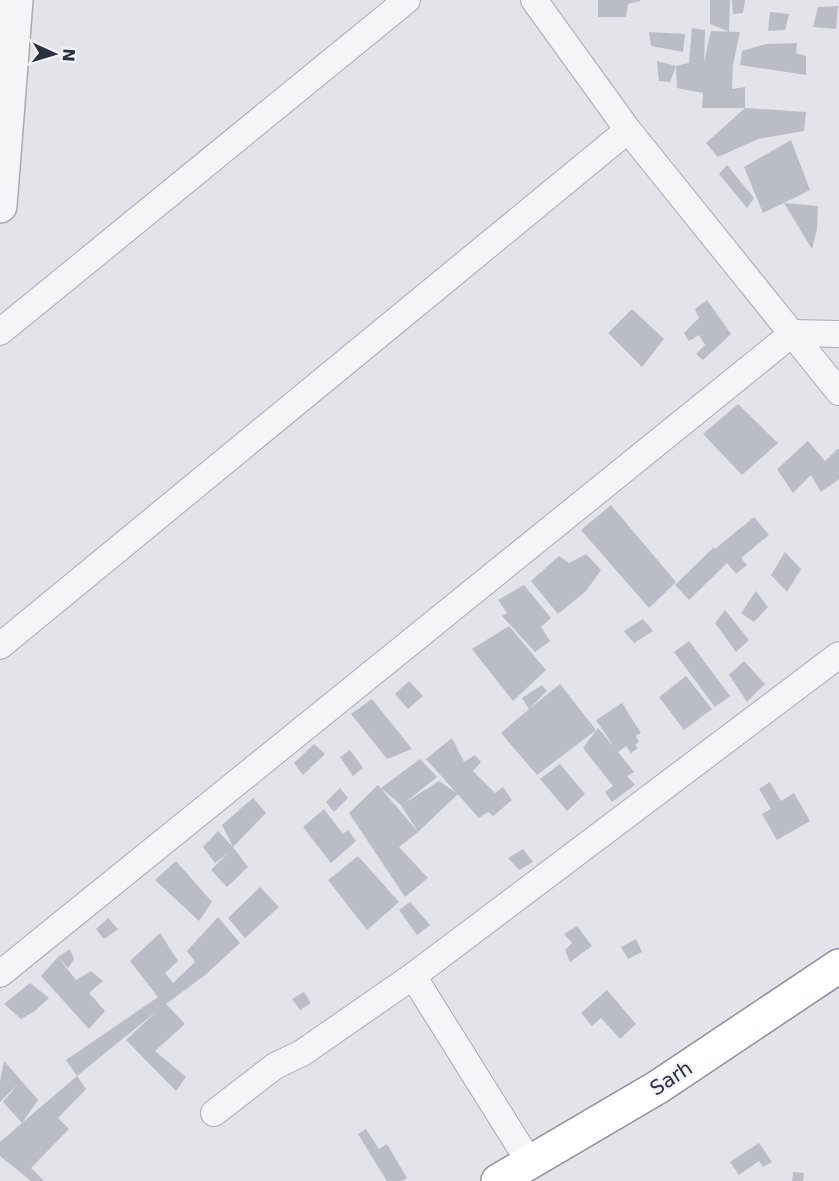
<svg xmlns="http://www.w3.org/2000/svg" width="839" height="1181" viewBox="0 0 839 1181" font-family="'DejaVu Sans',sans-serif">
<rect width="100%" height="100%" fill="#e2e4e9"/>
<g fill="#babdc5">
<path d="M598,0H640V1L628,4L626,17H598Z"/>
<path d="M710,0H730L729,32L710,24Z"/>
<path d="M732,0H745L743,13L733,14Z"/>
<path d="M838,6L836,29L813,27L818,7Z"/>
<path d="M770,12L789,14L785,30L768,31Z"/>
<path d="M692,28L705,30L704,62L711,31L740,32L733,65L732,89L745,87V108H702L703,93L677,88L676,66L670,82L659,81L657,61L676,66L689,63Z"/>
<path d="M649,32L685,34L683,52L651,46Z"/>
<path d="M797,43L796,53L806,56V75L740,65L742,51L766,44Z"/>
<path d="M745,108L806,112L804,131L758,139L718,157L706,143Z"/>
<path d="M791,140L810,190L784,203L818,206L817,229L812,249L784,203L763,213L744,167Z"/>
<path d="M727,165L754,198L747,208L719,174Z"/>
<path d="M707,300L731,334L703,360L696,354L705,345L699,335L689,341L684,333L699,318L695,309Z"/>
<path d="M632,309L664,339L642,367L608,333Z"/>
<path d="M738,404L778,443L742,475L703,434Z"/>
<path d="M808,441L825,461L839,448V479L821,492L811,475L793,493L777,469Z"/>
<path d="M611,505L676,582L649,608L581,530Z"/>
<path d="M754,517L769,535L741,558L747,565L736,574L727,563L689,600L675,585L714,547L715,549Z"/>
<path d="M785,552L801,569L787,592L771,575Z"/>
<path d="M586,554L601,570L586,591L558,614L531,581L559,556L569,563Z"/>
<path d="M524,585L551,618L541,627L550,641L535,652L502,616L507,613L498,600Z"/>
<path d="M756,591L768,607L754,622L741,613Z"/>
<path d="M725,610L749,640L736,652L715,623Z"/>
<path d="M643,619L653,631L634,643L624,631Z"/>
<path d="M509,626L546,670L513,701L472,649Z"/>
<path d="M689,641L730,696L715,707L674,652Z"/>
<path d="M744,661L765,684L747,702L729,675Z"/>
<path d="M686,676L712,709L684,730L659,697Z"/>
<path d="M409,681L423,696L408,709L395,694Z"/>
<path d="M560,684L596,730L537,775L501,733L529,709L522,698L542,685L547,691L529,709Z"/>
<path d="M372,699L412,749L387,759L351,714Z"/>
<path d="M622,703L641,733L636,736L639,742L635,745L638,748L631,753L626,746L618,752L634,772L627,776L635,785L612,802L605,792L613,786L583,748L598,728L614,747L596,720Z"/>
<path d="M452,738L464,762L475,755L481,762L473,771L495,793L503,787L512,800L493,816L488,812L479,818L426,759Z"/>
<path d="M314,744L325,754L303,775L294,763Z"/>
<path d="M350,750L363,768L353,776L340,757Z"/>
<path d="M420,759L437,777L403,804L439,781L458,794L418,832L401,805L381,788Z"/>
<path d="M560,764L585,794L567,811L540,779Z"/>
<path d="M770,782L781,801L794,793L810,821L777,840L762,814L771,809L759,789Z"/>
<path d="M378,785L418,832L399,847L428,878L405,897L349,813Z"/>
<path d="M340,788L348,798L334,812L326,802Z"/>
<path d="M253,798L266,813L233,847L248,867L227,887L211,870L228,853L215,863L203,847L218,831L233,847L222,825Z"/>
<path d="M324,809L343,834L348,830L356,841L331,863L303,827Z"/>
<path d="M523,849L533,862L519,870L508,858Z"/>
<path d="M358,856L399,902L367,930L328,880Z"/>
<path d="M176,861L212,902L199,921L155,880Z"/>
<path d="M260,887L279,907L245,938L228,918Z"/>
<path d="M410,902L430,925L417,935L399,910Z"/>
<path d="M218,917L240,943L204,976L166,1004L185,1024L155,1051L186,1077L176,1091L126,1040L158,1010L77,1076L66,1060L158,997L130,961L160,933L178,961L165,973L173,983L195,962L187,951Z"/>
<path d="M108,918L118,929L104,939L96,929Z"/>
<path d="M577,926L592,946L570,962L565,950L572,943L564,934Z"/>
<path d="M636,939L642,952L628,959L621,947Z"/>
<path d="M70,949L74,959L68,968L58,957L76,980L91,971L103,981L89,993L105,1011L89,1029L41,976L58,957Z"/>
<path d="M30,983L49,998L35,1011L21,1019L4,1004Z"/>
<path d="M607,990L636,1024L620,1039L601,1018L592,1026L581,1013Z"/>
<path d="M304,992L311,1003L300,1010L292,999Z"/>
<path d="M4,1061L38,1100L22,1123L77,1076L86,1089L58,1118L69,1129L31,1168L44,1181H31L0,1156V1142L22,1123L3,1102L18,1084L0,1102V1082Z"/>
<path d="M366,1129L379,1149L387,1144L407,1178L402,1181H387L358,1134Z"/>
<path d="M759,1143L772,1162L763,1167L759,1161L739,1175L730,1162Z"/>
<path d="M793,1172L804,1173L803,1181H792Z"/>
</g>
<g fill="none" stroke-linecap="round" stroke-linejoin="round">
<g stroke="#a8abb3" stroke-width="28">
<g id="minor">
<path d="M534,0L628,130L839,392"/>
<path d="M0,332L407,0"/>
<path d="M0,646L628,130"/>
<path d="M0,974L793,333L839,334"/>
<path d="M413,976L530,1163"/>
<path d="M214,1113L275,1066L302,1053L413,976L839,655"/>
</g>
</g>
<g stroke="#a8abb3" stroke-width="36">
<path id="tertiary" d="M0,206L16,0"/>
</g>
<g stroke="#8b919e" stroke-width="36">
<path id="trunk" d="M498,1181L658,1087L839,966"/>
</g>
<use href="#minor" stroke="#f4f5f7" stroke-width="26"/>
<use href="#tertiary" stroke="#f4f5f7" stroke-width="33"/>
<use href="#trunk" stroke="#fff" stroke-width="33"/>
</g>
<g text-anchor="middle" stroke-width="5" stroke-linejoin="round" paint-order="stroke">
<g font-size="20" fill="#2c313f" stroke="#f1f3f6">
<text transform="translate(671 1078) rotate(-33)" y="7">Sarh</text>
</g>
</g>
<g transform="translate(54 54) rotate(94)" stroke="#f1f3f6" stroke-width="4.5" paint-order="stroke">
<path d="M0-4.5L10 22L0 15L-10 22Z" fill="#2c313f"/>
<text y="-9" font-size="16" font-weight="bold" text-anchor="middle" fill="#2c313f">N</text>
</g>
</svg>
